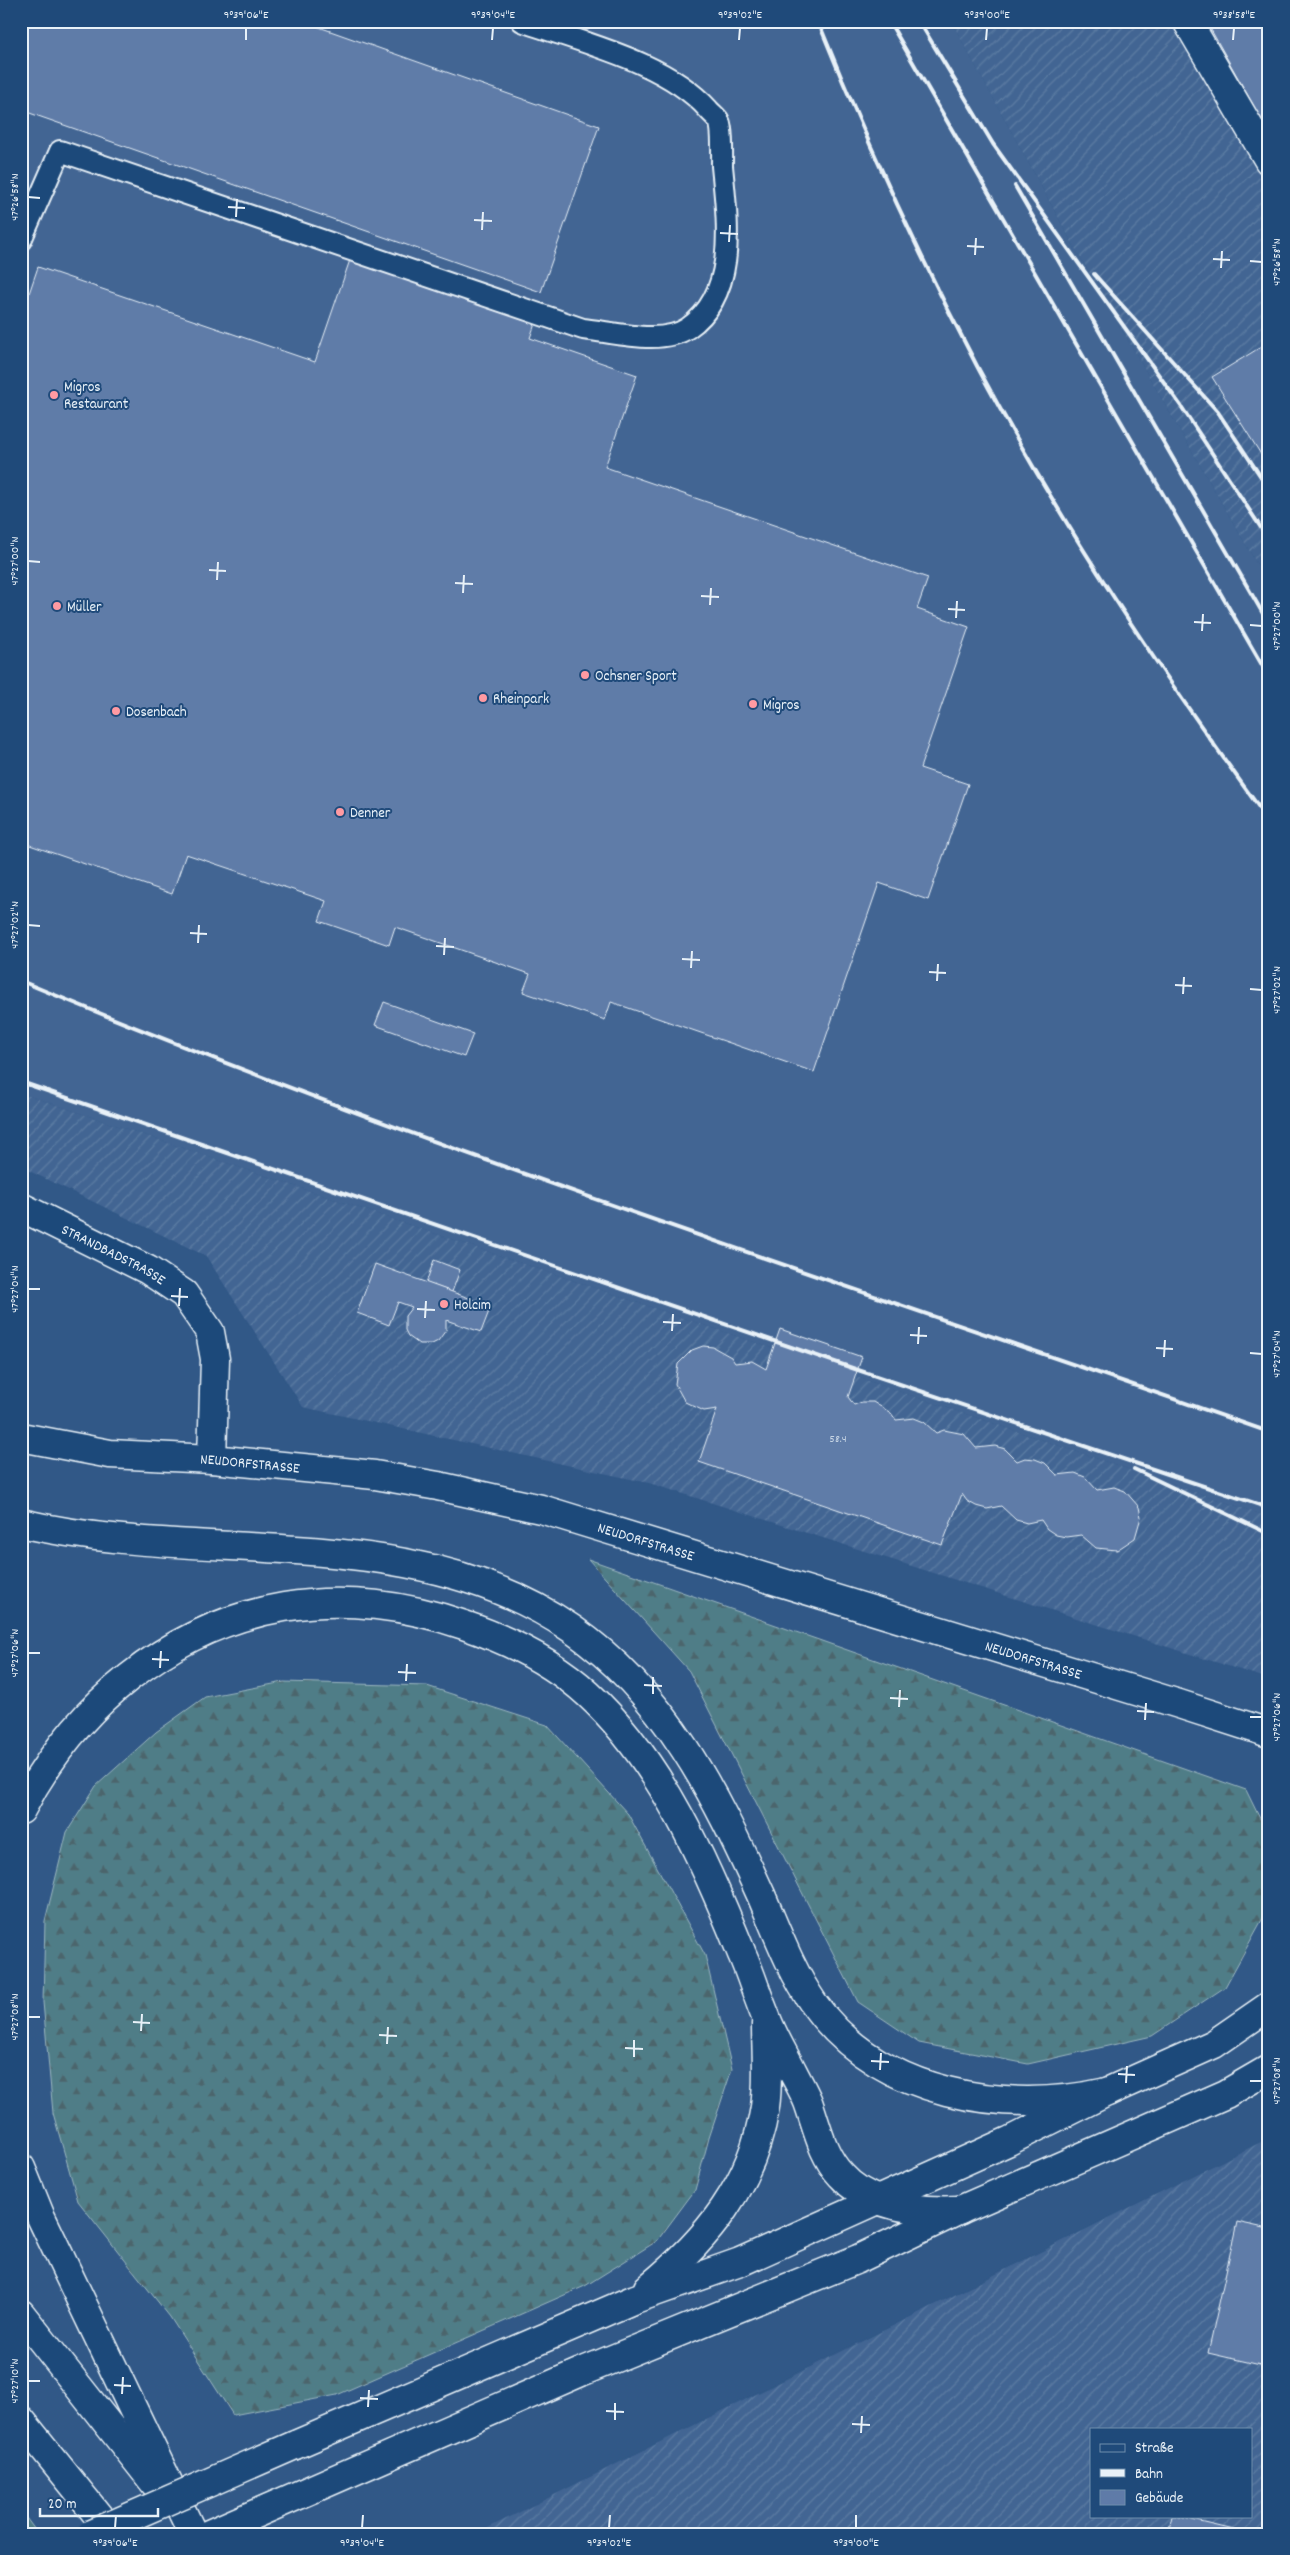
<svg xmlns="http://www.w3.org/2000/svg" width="1290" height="2555" viewBox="0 0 1290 2555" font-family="Dekko,sans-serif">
<defs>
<pattern id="industrial-furrows" width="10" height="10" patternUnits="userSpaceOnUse" patternTransform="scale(1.25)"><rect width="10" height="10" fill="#426593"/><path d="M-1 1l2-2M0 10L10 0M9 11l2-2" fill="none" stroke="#5d7ca3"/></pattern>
<pattern id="grass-tufts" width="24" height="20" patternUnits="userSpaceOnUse" patternTransform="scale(1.25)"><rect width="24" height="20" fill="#507d87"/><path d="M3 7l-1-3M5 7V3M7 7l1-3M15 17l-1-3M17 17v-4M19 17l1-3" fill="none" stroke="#4c656c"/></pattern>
<pattern id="forest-firs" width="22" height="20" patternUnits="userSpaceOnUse" patternTransform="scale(1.25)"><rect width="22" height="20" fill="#507d87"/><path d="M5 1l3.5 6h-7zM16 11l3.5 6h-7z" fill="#4c656c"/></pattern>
</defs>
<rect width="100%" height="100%" fill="#315887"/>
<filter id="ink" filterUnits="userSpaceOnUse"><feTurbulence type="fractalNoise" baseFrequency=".02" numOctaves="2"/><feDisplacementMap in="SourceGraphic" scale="10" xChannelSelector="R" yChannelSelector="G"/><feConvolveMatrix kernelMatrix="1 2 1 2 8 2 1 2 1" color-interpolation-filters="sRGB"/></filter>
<g filter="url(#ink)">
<path fill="#426593" d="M21,21H951L1076,250L1269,585V1517L21,1093Z"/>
<g fill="url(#industrial-furrows)" fill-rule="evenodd">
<path d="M951,21H1269V585L1076,250Z"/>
<path d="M21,1093L1269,1517V1679L649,1483L303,1407L206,1256L21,1167Z"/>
<path d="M1269,2138V2534H476ZM1091,2429H1251V2516H1091Z"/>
</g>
<path fill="url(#grass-tufts)" stroke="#9cb7c0" d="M21,2511L35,2530L21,2534Z"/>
<g fill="url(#forest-firs)" stroke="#9cb7c0">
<path d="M588,1559L1246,1790L1269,1837V1907L1225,1987L1152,2036L1028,2064L919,2043L858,2002L689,1671Z"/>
<path d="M284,1682L427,1686L547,1725L628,1814L705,1955L732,2069L709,2138L695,2190L657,2241L585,2286L337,2395L233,2415L170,2317L78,2201L53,2113L43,2002L45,1921L67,1832L96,1786L156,1732L205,1697Z"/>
</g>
<g fill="#5f7ba8" stroke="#e8f1f8">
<path d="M21,21H302L599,126L541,292L21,110Z"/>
<path d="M1206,21H1269V133Z"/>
<path d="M352,254L537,318L530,338L637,375L605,467L928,578L917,609L969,627L920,768L968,784L928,900L879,883L814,1072L611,1002L605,1020L523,992L530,974L395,927L389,945L319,921L326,901L186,854L172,894L21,842V317L38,267L315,362Z"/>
<path d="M1269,342V467L1212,377Z"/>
<path d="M384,1002L473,1034L464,1057L375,1025Z"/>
<path d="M434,1260L460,1270L452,1292L426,1283Z"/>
<path d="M375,1264L491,1306L481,1332L446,1320V1330L438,1341L432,1344H419L408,1336L405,1330V1316L412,1307L398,1302L389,1325L357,1313Z"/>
<path d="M780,1329L862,1357L848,1397L854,1405L862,1402H873L891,1413L896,1420L914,1418L924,1422L936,1433L944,1430L964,1434L976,1448L995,1446L1005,1449L1017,1461L1025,1458L1035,1459L1045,1463L1057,1475L1075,1473L1085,1477L1097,1490L1114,1487L1125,1491L1139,1507L1141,1517L1135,1538L1117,1550L1096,1548L1081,1535L1066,1537L1056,1535L1047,1529L1041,1520L1027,1523L1016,1520L1001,1506L987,1509L976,1506L967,1501L962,1494L942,1545L699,1462L717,1409L704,1411L685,1402L675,1384L678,1364L692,1350L703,1346L713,1347L731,1357L735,1363L752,1361L766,1369Z"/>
<path d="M1237,2222L1269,2229V2367L1208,2353Z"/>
<path d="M1172,2516H1175L1251,2534H1168Z"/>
</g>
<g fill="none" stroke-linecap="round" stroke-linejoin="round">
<g stroke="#e8f1f8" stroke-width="24">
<path id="lane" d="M21,240L60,151L583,329C613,332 662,346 688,328C739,293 727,218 722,166C722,155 723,129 719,121C717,117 711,113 708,109C665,61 582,43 522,21"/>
</g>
<g stroke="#e8f1f8" stroke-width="31">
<g id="street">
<path d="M1187,21L1269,161"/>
<path id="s1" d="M21,1207L148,1270L184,1294L210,1332L215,1359L212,1459"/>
</g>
</g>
<g stroke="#e8f1f8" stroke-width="31">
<g id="secondary">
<path id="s2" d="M21,1437L110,1454L212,1459L375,1475L438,1486L541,1509L1179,1704L1269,1733"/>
</g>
</g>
<g stroke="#e8f1f8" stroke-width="31">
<g id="highway">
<path d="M21,1523C202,1566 411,1518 572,1629C666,1694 715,1794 761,1895C777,1932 791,1971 814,2004C880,2096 1005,2115 1107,2092"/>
<path d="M21,1810C74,1707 168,1627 284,1607C344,1597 407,1605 464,1625C508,1640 553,1662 588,1694C661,1761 705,1862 742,1954C751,1974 757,1996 766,2017C773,2036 784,2054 793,2072C798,2082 804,2092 808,2102C817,2127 822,2155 841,2175C870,2208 919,2212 960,2210"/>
<path d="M21,2168L40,2215L190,2528"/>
<path d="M648,2288C707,2240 753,2184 765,2107C769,2080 766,2051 766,2024"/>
<path d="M21,2314L160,2490"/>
<path d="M21,2420L113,2534"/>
<path d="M295,2445L635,2299L740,2262L1009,2141L1107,2092L1214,2044L1269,2006"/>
<path d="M209,2534L581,2372L858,2259L960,2210L1226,2094L1269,2069"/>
</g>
</g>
<use href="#lane" stroke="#1f4a7a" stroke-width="20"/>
<use href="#street" stroke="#1f4a7a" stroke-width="28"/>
<use href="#secondary" stroke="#1f4a7a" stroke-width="28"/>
<use href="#highway" stroke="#1f4a7a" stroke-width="28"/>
<g stroke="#e8f1f8" stroke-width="4">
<path d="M818,21C865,138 918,254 977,366C1061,525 1163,676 1269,821"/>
<path d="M889,21L1269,677"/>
<path d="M919,21L993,144L1181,406L1269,540"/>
<path d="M1015,186L1269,624"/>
<path d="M1094,274L1218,412L1269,489"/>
<path d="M21,981C430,1151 851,1286 1269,1432"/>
<path d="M21,1082L858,1370L1269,1508"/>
<path d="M1134,1469L1269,1534"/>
</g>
<g stroke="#e8f1f8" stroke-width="31" stroke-linecap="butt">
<path id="highway-bridge" d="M91,2534L295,2445"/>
</g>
<use href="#highway-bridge" stroke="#1f4a7a" stroke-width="28"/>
</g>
</g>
<path fill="none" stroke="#e8f1f8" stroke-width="2" d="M246,40V28M492,40L493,28M739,40L740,28M986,40L987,28M1233,40L1234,28M28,197L40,198M228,207L245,208M236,217L237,199M474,220L492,221M482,230L483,212M720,233L738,234M729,242L730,225M967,246L984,247M975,255L976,238M1213,259L1230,260M1250,261L1262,262M1221,268L1222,251M28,561L40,562M209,570L226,571M217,580L218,562M455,583L473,584M463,593L464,575M701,596L719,597M710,605L711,588M948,609L965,610M956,618L957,601M1194,622L1211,623M1250,625L1262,626M1202,631L1203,614M28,925L40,926M190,933L207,934M198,943L199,925M436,946L454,947M444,955L445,938M682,959L700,960M691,968L692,951M929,972L946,973M937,981L938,964M1175,985L1192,986M1250,989L1262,990M1183,994L1184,977M28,1289H40M171,1296L188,1297M179,1306L180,1288M417,1309L435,1310M425,1318L426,1301M663,1322L681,1323M672,1331L673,1314M910,1335L927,1336M918,1344L919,1327M1156,1348L1173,1349M1250,1353L1262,1354M1164,1357L1165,1340M28,1653H40M152,1659L169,1660M160,1668L161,1651M398,1672L416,1673M406,1681L407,1664M644,1685L662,1686M653,1694V1677M890,1698L908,1699M899,1707L900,1690M1137,1711L1154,1712M1250,1717H1262M1145,1720L1146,1703M28,2017H40M133,2022L150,2023M141,2031L142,2014M379,2035L397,2036M387,2044L388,2027M625,2048L643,2049M634,2057V2040M871,2061L889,2062M880,2070L881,2053M1118,2074L1135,2075M1250,2081H1262M1126,2083L1127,2066M28,2381H40M114,2385L131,2386M122,2394L123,2377M360,2398L378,2399M368,2407L369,2390M606,2411L624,2412M615,2420V2403M852,2424L870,2425M861,2433L862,2416M115,2528L116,2515M362,2528L363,2515M609,2528L610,2515M856,2528V2515"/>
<g fill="#ff9aa2" stroke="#1f4a7a" stroke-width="2">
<circle cx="54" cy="395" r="5"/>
<circle cx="57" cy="606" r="5"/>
<circle cx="585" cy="675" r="5"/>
<circle cx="483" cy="698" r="5"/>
<circle cx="753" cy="704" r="5"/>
<circle cx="116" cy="711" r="5"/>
<circle cx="340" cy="812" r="5"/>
<circle cx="444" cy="1304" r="5"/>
</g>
<g text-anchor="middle" stroke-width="4" stroke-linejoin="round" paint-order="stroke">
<g font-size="12" fill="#c6d4e4">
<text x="838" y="1442">58.4</text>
</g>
<g font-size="15" fill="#e8f1f8" stroke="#1f4a7a" text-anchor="start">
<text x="64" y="391">Migros<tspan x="64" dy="17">Restaurant</tspan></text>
<text x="67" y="611">Müller</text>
<text x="595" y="680">Ochsner Sport</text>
<text x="493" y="703">Rheinpark</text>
<text x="763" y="709">Migros</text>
<text x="126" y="716">Dosenbach</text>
<text x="350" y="817">Denner</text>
<text x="454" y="1309">Holcim</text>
</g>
<g font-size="15" fill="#e8f1f8" stroke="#1f4a7a">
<text dy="5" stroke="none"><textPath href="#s1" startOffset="104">STRANDBADSTRASSE</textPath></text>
<text dy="5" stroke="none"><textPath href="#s2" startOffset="231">NEUDORFSTRASSE</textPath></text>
<text dy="5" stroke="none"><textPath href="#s2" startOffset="636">NEUDORFSTRASSE</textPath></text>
<text dy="5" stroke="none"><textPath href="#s2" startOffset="1041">NEUDORFSTRASSE</textPath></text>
</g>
</g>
<rect width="1290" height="2555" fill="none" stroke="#1f4a7a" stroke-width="55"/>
<rect x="1090" y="2428" width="162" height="90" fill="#1f4a7a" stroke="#6f8dac"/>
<rect x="1100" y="2444" width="25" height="8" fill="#1f4a7a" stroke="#6f8dac"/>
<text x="1135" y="2452" font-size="15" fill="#e8f1f8">Straße</text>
<rect x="1100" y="2469" width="25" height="8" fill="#e8f1f8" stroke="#6f8dac"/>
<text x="1135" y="2478" font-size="15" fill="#e8f1f8">Bahn</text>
<rect x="1100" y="2490" width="25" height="15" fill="#5f7ba8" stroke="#6f8dac"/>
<text x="1135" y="2502" font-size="15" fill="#e8f1f8">Gebäude</text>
<path d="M40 2508v8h118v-8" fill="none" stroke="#e8f1f8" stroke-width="2.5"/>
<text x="48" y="2508" font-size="15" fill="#e8f1f8" stroke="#1f4a7a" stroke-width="4" paint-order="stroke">20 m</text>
<rect x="28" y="28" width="1234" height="2500" fill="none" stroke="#e8f1f8" stroke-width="2"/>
<g font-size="12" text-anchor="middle" fill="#e8f1f8">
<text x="246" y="18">9°39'06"E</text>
<text x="493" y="18">9°39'04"E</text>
<text x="740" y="18">9°39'02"E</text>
<text x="987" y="18">9°39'00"E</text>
<text x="1234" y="18">9°38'58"E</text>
<text transform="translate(14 197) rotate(-90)" y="4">47°26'58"N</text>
<text transform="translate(1276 262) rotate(-90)" y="4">47°26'58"N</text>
<text transform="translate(14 561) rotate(-90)" y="4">47°27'00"N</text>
<text transform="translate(1276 626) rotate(-90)" y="4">47°27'00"N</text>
<text transform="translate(14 925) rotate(-90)" y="4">47°27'02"N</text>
<text transform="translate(1276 990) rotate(-90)" y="4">47°27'02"N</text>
<text transform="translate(14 1289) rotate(-90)" y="4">47°27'04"N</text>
<text transform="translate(1276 1354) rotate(-90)" y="4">47°27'04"N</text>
<text transform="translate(14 1653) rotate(-90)" y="4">47°27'06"N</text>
<text transform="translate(1276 1717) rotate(-90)" y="4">47°27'06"N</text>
<text transform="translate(14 2017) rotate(-90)" y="4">47°27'08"N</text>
<text transform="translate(1276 2081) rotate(-90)" y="4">47°27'08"N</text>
<text transform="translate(14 2381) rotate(-90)" y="4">47°27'10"N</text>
<text x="115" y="2546">9°39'06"E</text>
<text x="362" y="2546">9°39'04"E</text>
<text x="609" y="2546">9°39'02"E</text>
<text x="856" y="2546">9°39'00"E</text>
</g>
</svg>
